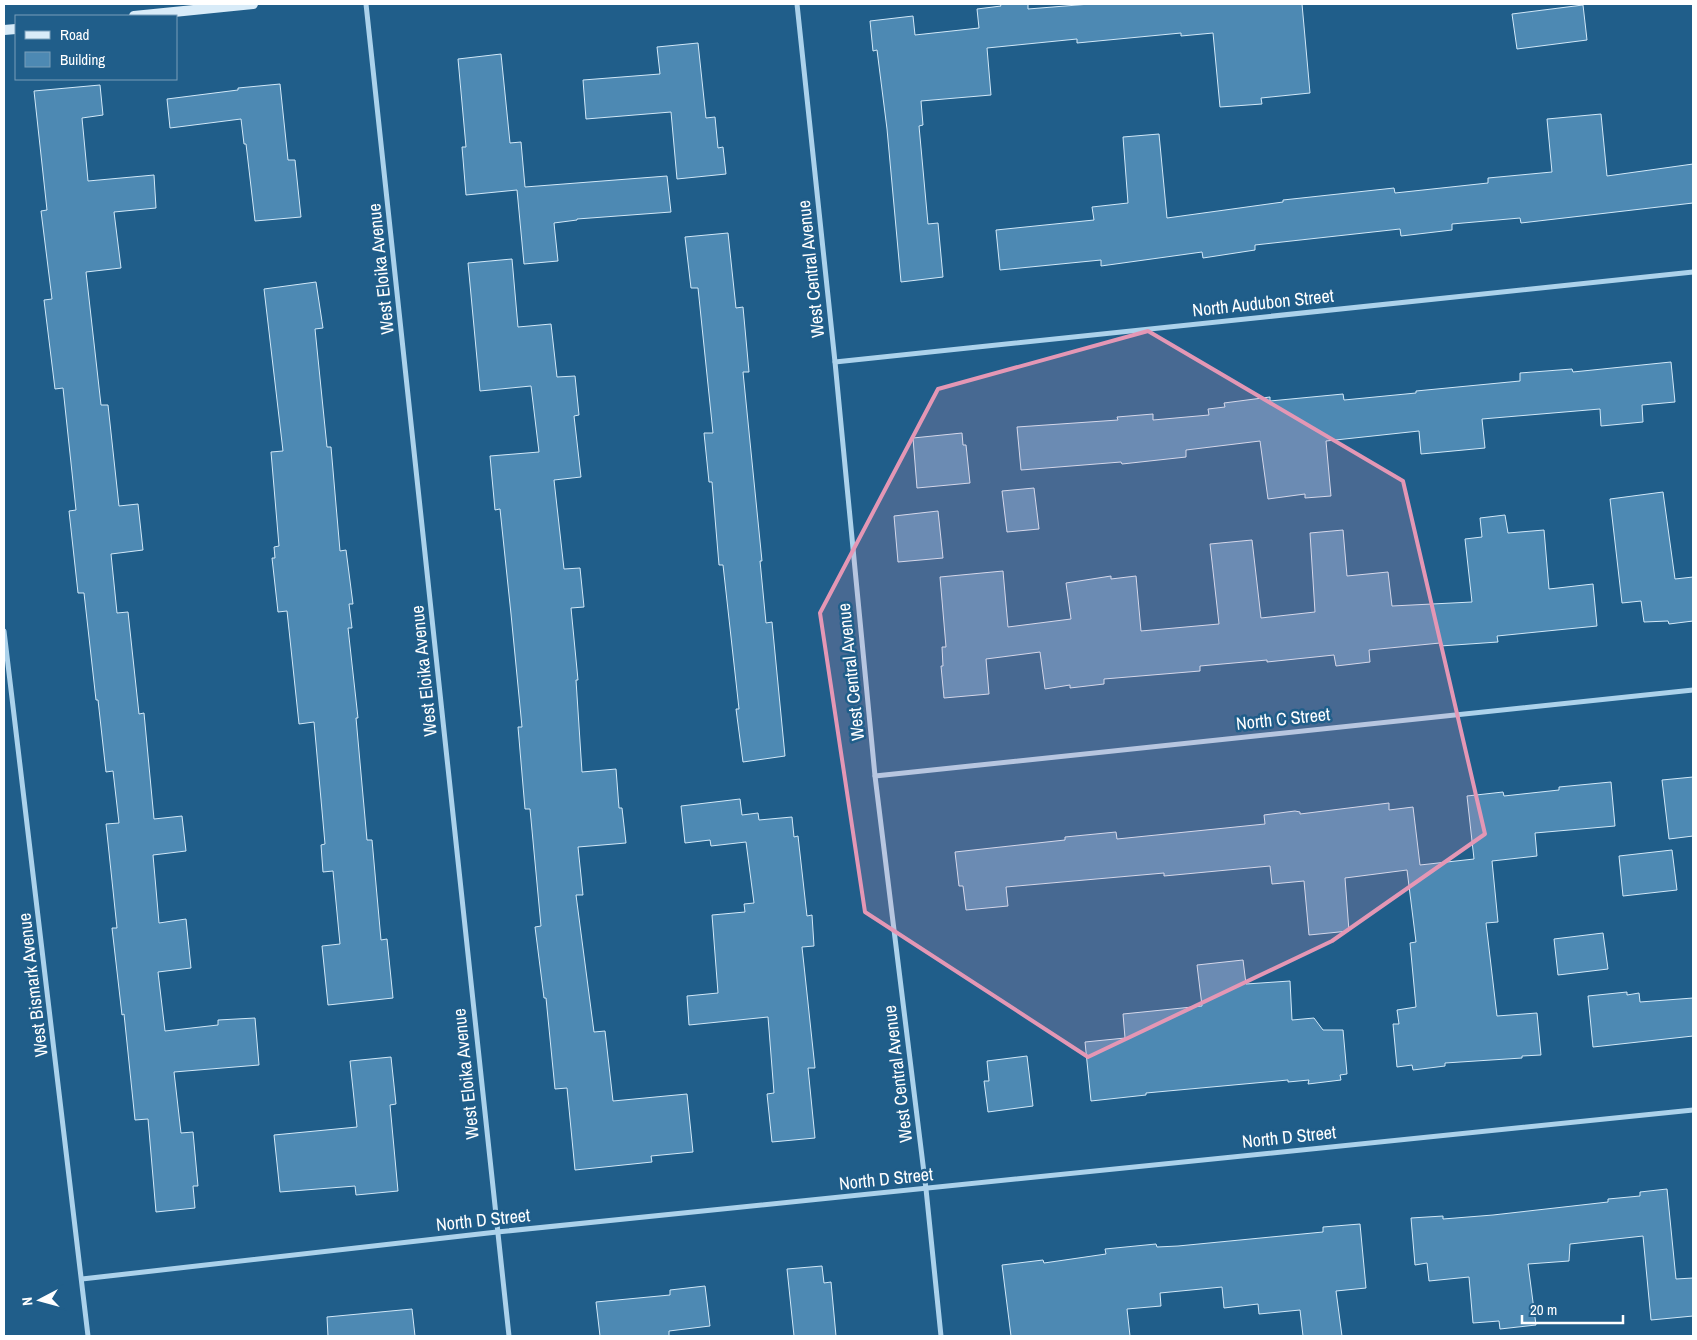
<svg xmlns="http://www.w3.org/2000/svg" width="1697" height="1340" viewBox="0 0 1697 1340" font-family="'Archivo Narrow',sans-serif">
<rect width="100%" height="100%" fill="#205e8a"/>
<g fill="#4d89b3" stroke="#d1e8f8">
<path d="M1000,4H1028V9L1090,4H1302L1310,93L1261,98L1262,104L1220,107L1213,33L1181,36V33L1077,43V39L987,48L991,95L921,101L923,125L919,126L928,224L938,223L943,277L901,282L887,129L877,50L873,51L870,21L913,16L915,35L979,28L977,9L1001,6Z"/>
<path d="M1583,5L1587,40L1517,49L1512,14Z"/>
<path d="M698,43L706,118L715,117L718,148L723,147L726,174L677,179L671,112L586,119L583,80L660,74L657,47Z"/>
<path d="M501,54L510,143L521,142L525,187L667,176L671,212L577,219V220L554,223L558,261L524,264L517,190L466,195L462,147H466L458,59Z"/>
<path d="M280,84L288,160H295L301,217L255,221L246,144H244L241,119L170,128L167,99L238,90V88Z"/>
<path d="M100,85L103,115L82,118L88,181L154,175L156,208L114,212L121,268L86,272L101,405H108L119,506L138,504L143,550L111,554L117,613L128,612L139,714L144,713L154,819L182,816L186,851L153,855L159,923L186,919L191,968L158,972L165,1031L218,1025V1020L255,1018L259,1065L174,1072L181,1133L193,1132L198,1186H193L195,1208L156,1212L148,1119L135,1120L124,1014L122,1015L112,928H117L106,824L119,823L113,771L106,772L98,700H96L84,593H78L69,511L76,510L63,388L55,389L44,300L52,299L41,211L47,210L34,91Z"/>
<path d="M1601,114L1607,176L1693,164V203L1521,223L1520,218L1452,224V230L1401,236L1400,229L1255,245V250L1203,258L1202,252L1101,266V260L1000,270L996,230L1094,220L1092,207L1128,203L1123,137L1159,134L1167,218L1283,202V200L1394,188L1395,193L1488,183V178L1552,172L1547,119Z"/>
<path d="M728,233L736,308L743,307L749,372H743L762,561H760L766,623L772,622L785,756L743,762L736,709H739L723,565H719L712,482H709L704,433H713L698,288H691L685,237Z"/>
<path d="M512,259L518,327L551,324L557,377L575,376L579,415L574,416L581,477L554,480L564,569L580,568L584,607L571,608L578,680H576L582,772L616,769L619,808H622L626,843L578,847L583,895H576L594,1032L605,1031L613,1101L687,1094L693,1152L651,1156L652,1162L575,1170L567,1088L555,1089L546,998H544L535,927L541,926L530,809H525L518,727H522L511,614L500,509L495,510L490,456L539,452L531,386L480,391L468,263Z"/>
<path d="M316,282L323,328L315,329L327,447H331L340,551L346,550L353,604H349L352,628H348L358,718H356L367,840H372L381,940L387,939L393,998L328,1005L322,946L340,944L333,871L323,872L321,845L325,844L314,722L299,724L287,611L278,612L272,558H275L274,547L279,546L271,452L283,451L264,289Z"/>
<path d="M1671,362L1675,402L1642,405L1643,422L1601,426L1600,409L1482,419L1485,448L1421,454L1419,431L1326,441L1331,496L1305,498V494L1268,499L1260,441L1186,450V457L1122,464L1121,462L1021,470L1017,427L1118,420L1117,417L1153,414V420L1209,415L1208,409L1225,407L1224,403L1270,397V401L1343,394L1344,400L1416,393V391L1520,381V373L1572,369L1573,372Z"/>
<path d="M962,433L963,445H966L970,483L917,488L913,438Z"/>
<path d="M1034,488L1039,529L1007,532L1002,491Z"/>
<path d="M1663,492L1675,579L1693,577V621L1669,624L1668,621L1644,622L1641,601L1622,603L1610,499Z"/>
<path d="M938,511L943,558L898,562L894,516Z"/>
<path d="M1505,515L1508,533L1544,530L1549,589L1593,584L1597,626L1497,636L1498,642L1440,646V643L1369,650L1370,662L1336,666L1334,655L1267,662V660L1200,666V671L1104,679V684L1070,688V685L1045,689L1040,652L986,659L989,694L944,698L941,666H943L942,647H946L940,577L1003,571L1008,627L1071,619L1066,583L1111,576V579L1136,576L1141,631L1219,624L1210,544L1252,540L1261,618L1315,612L1310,533L1343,530L1347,576L1388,572L1392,606L1472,602L1465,539L1482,537L1480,518Z"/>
<path d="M1693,777V836L1669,839L1662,780Z"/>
<path d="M1611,782L1615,826L1535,833L1537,856L1492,861L1498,922L1486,923L1497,1016L1537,1013L1541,1055L1522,1056V1058L1445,1063V1066L1413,1070L1412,1065L1397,1067L1393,1024H1399L1397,1010L1416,1007L1410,943L1416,942L1407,870L1345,878L1349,931L1309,935L1304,881L1272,884L1270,866L1164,876V873L1006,887L1008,906L966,910L963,886H959L955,852L1065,840V837L1116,832L1117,839L1265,824L1264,815L1295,811L1300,812V814L1389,803V810L1413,807L1420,865L1474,859L1467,796L1503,792L1504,796L1559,790V787Z"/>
<path d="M740,799L742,815L758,813L759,820L792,817L794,837L798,836L807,916L812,915L814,946L802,947L815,1068H808L815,1138L772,1142L767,1094L774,1093L768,1017L689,1025L687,996L718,993L712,915L745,912L744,904L754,903L746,842L711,846L710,840L685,843L681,806Z"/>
<path d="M1672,850L1677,890L1623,896L1619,856Z"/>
<path d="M1603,933L1608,969L1558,975L1554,939Z"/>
<path d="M1243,960L1246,984L1290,981L1292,1020L1314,1018L1323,1030H1343L1347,1074L1340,1075L1341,1080L1308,1084L1309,1080L1288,1082V1080L1146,1093V1095L1091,1101L1085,1042L1125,1038L1123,1014L1202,1006L1197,965Z"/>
<path d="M1627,992V995L1639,993L1640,1002L1693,998V1036L1593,1047L1588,996Z"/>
<path d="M1027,1056L1033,1106L988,1112L984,1081H989L987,1061Z"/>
<path d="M391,1057L396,1104L390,1105L398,1191L356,1195L355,1186L280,1192L274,1135L357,1127L350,1061Z"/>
<path d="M1667,1189L1676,1279L1693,1278V1316L1651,1320L1643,1236L1570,1244L1569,1261L1528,1264L1536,1325L1500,1329L1499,1321L1473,1323L1469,1277L1429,1281L1427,1263L1415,1265L1411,1218L1443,1216V1219L1493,1215L1608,1202V1199L1640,1196V1192Z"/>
<path d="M1360,1224L1366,1288L1336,1291L1342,1336H1303L1300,1310L1259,1314L1258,1304L1224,1308L1222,1287L1160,1293L1161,1306L1127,1309L1130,1336H1011L1002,1265L1043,1260L1044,1263L1106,1254L1105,1249L1156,1244L1157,1247L1178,1246L1323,1232V1227Z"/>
<path d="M822,1266L824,1283L831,1282L836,1336H794L787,1269Z"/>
<path d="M705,1286L710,1326L669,1331V1336H600L596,1302L670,1295V1290Z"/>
<path d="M412,1309L415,1336H328L327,1317Z"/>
</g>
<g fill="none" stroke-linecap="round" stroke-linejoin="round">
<g stroke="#acd2eb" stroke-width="5">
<path d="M366,4L509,1336"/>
<path d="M797,4L835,362L875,776L926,1189L941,1336"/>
<path d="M835,362L1693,272"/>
<path d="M4,631L88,1336"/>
<path d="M875,776L1693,690"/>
<path d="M82,1279L497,1232L1693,1110"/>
</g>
<g stroke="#d8ebf8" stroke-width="10">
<path d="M134,16L253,4"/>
<path d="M4,30L16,29"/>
</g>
</g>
<path fill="#e497b5" fill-opacity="0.2" stroke="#e497b5" stroke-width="4" stroke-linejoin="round" d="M1148,331L1403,481L1485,834L1332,941L1088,1057L865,912L820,613L938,389Z"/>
<g text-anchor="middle" stroke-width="5" stroke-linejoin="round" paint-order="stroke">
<g font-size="18" fill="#fff" stroke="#205e8a">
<text transform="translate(381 269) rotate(-96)" y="6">West Eloika Avenue</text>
<text transform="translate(811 269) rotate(-96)" y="6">West Central Avenue</text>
<text transform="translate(1263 303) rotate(-6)" y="6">North Audubon Street</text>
<text transform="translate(424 671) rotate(-96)" y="6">West Eloika Avenue</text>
<text transform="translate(851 672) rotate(-96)" y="6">West Central Avenue</text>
<text transform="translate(1283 719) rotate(-6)" y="6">North C Street</text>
<text transform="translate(33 985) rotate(-97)" y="6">West Bismark Avenue</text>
<text transform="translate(466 1074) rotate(-96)" y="6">West Eloika Avenue</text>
<text transform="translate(898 1074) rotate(-97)" y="6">West Central Avenue</text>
<text transform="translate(1289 1137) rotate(-6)" y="6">North D Street</text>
<text transform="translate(886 1179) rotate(-6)" y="6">North D Street</text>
<text transform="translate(483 1220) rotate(-6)" y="6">North D Street</text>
</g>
</g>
<rect width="1697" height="1340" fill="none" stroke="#ffffff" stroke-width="10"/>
<rect x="15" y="15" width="162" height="65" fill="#205e8a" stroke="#799eb9"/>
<rect x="25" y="31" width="25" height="8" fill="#d8ebf8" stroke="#799eb9"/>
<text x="60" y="40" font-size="15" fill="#ffffff">Road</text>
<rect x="25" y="52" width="25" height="15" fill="#4d89b3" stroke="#799eb9"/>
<text x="60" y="65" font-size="15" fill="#ffffff">Building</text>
<g transform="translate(40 1300) rotate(264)" stroke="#205e8a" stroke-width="4" paint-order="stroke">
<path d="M0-4L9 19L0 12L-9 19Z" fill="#ffffff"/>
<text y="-8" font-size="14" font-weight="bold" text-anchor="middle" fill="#ffffff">N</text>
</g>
<path d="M1522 1315v8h101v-8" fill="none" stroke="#ffffff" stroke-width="2.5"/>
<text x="1530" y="1315" font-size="15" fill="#ffffff" stroke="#205e8a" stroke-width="4" paint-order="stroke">20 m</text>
</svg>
